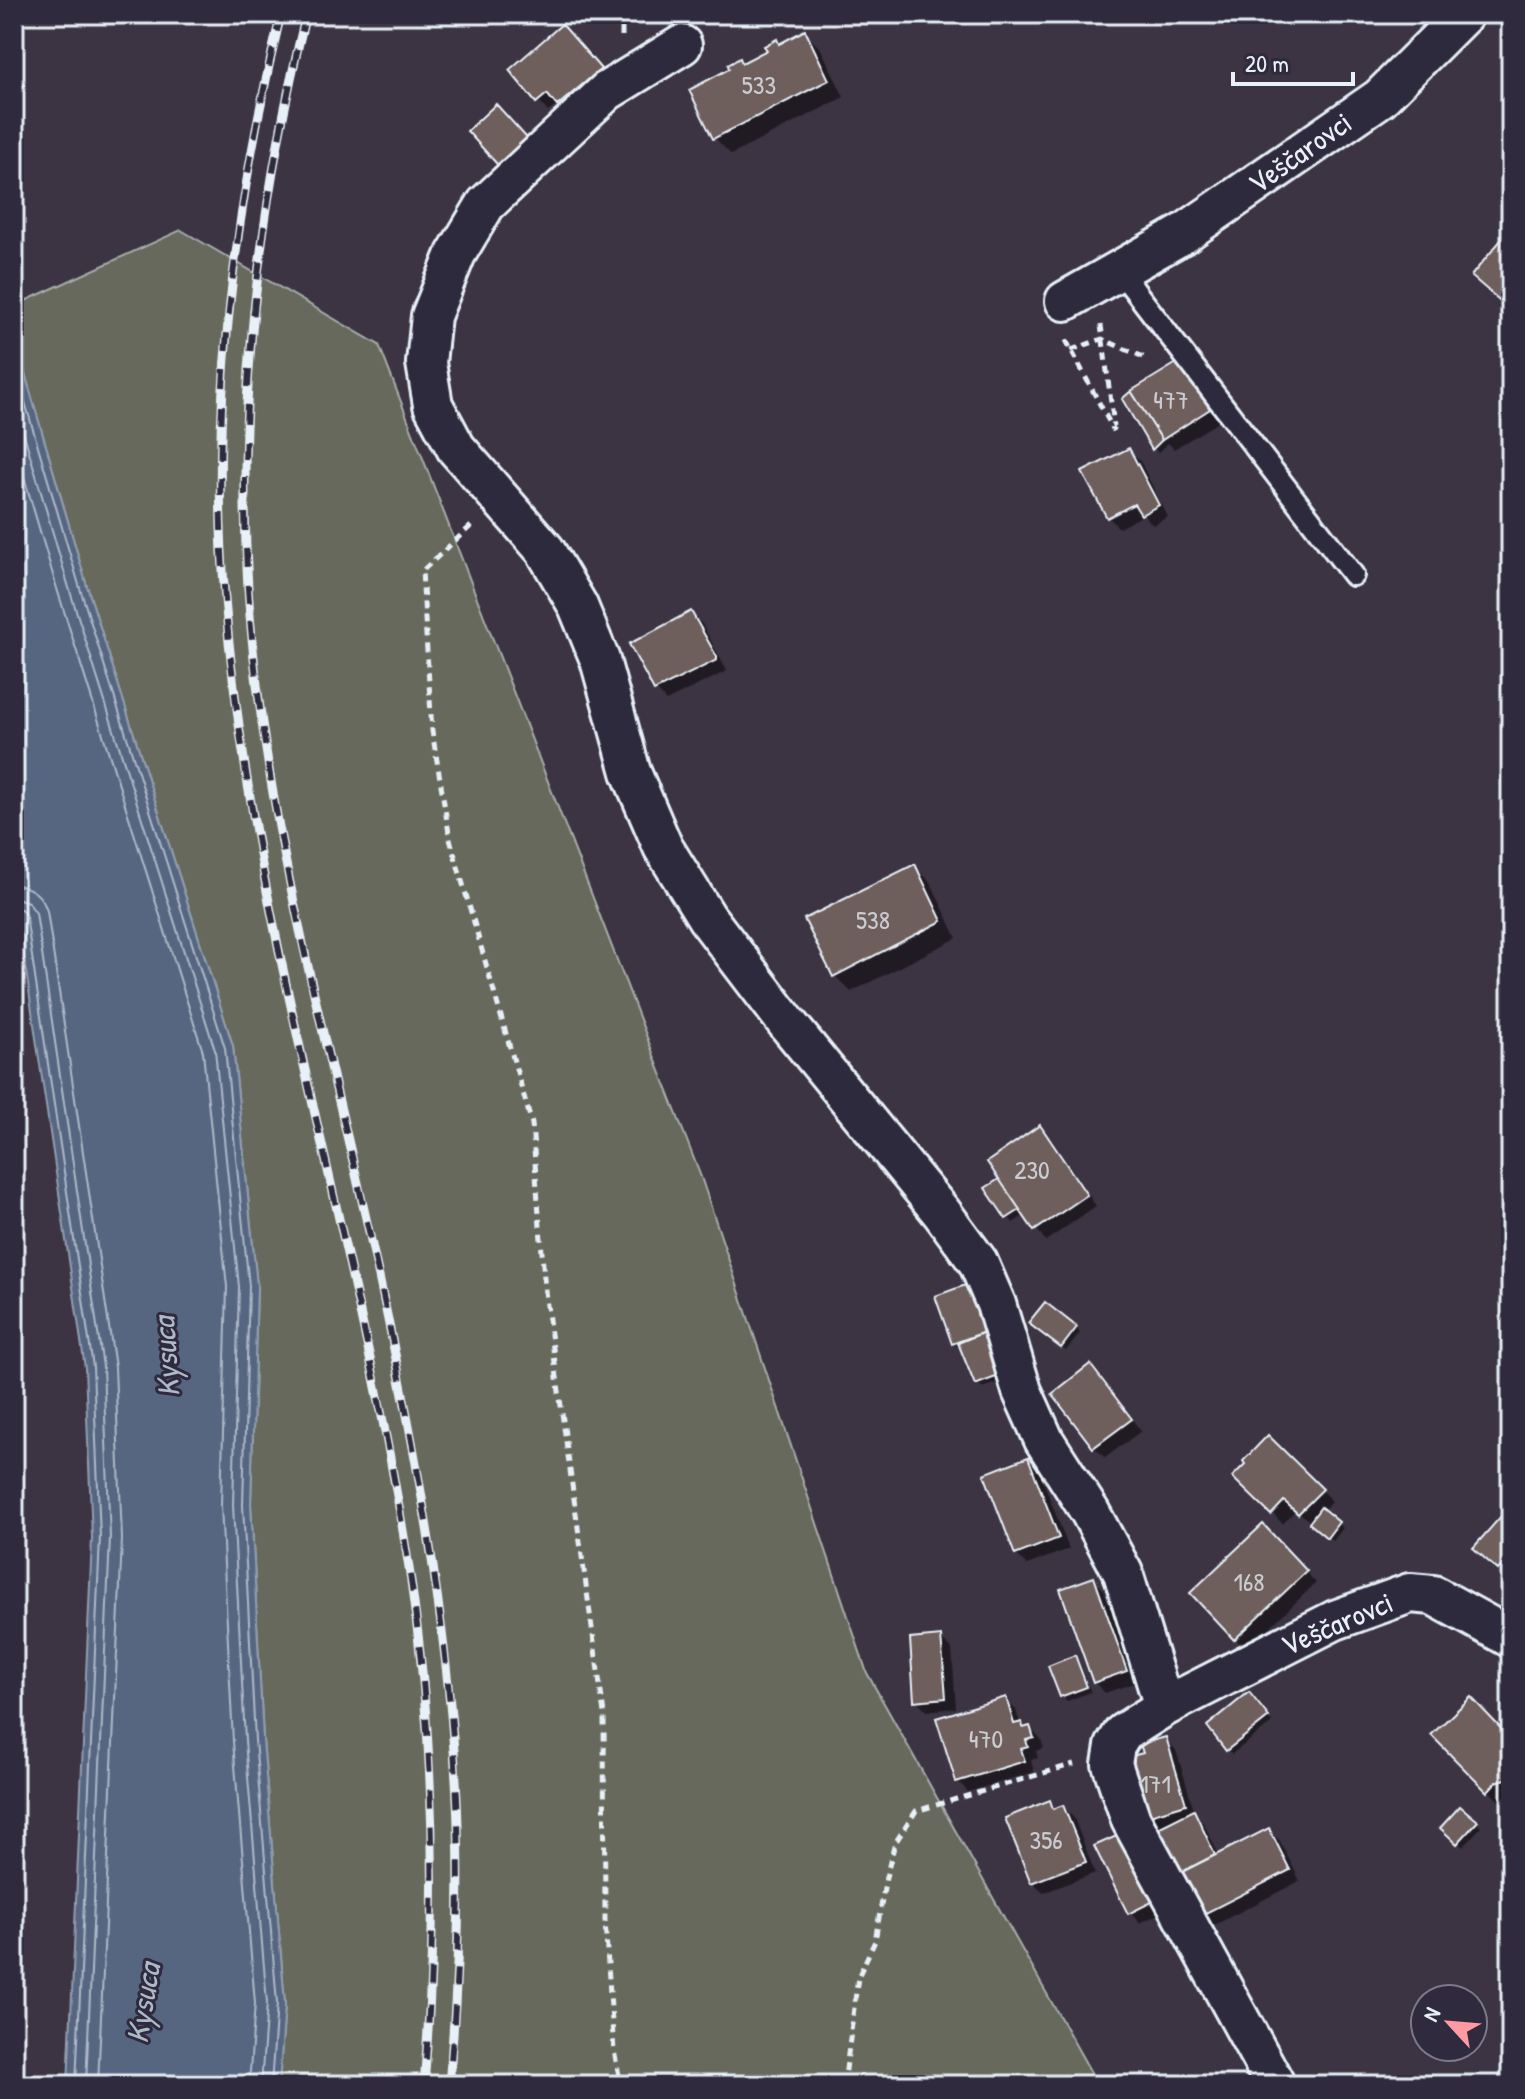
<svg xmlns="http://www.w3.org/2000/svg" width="1525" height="2099" viewBox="0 0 1525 2099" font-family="'Patrick Hand',sans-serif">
<rect width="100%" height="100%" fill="#3c3443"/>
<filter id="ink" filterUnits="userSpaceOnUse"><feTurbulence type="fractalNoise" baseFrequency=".0125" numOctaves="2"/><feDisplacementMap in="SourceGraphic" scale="16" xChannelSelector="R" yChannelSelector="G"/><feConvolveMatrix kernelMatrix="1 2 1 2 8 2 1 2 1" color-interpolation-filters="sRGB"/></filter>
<g filter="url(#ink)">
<path fill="#66695b" stroke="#a7adaa" stroke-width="2" d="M181,230L379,345L701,1177L867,1673L1098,2085H279L285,2004L263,1740L251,1504L257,1286L233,1046L86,583L14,336V306Z"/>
<path fill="#576681" stroke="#919eb1" stroke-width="2" d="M14,336L86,583L233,1046L257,1286L251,1504L263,1740L285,2004L279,2085H68L92,1538L85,1368L14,890Z"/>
<g fill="#0007">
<path d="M805,33L821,49L844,97L731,155L715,138L691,90L732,70L740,61L743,64Z"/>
<path d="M573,37L610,81L570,115L559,104L548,112L511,70Z"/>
<path d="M1191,374L1220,421L1174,449L1168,443L1158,453L1154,448Z"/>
<path d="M1129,450L1140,461L1168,517L1153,525L1144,515L1119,528L1108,517Z"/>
<path d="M691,613L702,624L727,671L666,701L656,690Z"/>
<path d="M915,866L931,883L957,938L851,992L835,976Z"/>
<path d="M1040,1128L1051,1139L1096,1206L1046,1241L1025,1215L1013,1223L988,1188L1001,1180Z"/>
<path d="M970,1285L1007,1379L982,1388L977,1383L965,1354L954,1343Z"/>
<path d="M1036,1328H1076L1080,1333L1066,1351Z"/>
<path d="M1100,1378L1141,1431L1105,1458L1094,1447Z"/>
<path d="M1268,1438L1332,1501L1322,1511L1343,1528L1333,1541L1296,1510L1283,1524L1235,1477Z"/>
<path d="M1028,1459L1039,1470L1069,1549L1027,1565L1016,1554Z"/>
<path d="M1511,1508V1578L1510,1580L1486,1559Z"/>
<path d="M1274,1538L1316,1583L1246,1650L1193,1593Z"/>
<path d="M1093,1579L1104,1590L1137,1682L1105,1693L1094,1682Z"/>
<path d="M941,1639L952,1649L956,1708L927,1711L916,1700Z"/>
<path d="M1074,1657L1079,1662L1091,1692L1067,1701L1062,1696L1050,1667Z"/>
<path d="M1005,1699L1016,1710L1020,1723L1026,1729L1030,1728L1041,1739L1044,1748L1036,1751L1038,1758L1031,1760L1034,1772L968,1792L958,1781Z"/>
<path d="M1254,1700L1272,1723L1232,1754L1227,1750Z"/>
<path d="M1434,1735L1511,1741V1791L1499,1801Z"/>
<path d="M1165,1739L1176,1750L1196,1816L1204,1824L1219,1855L1269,1830L1280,1841L1300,1881L1205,1930L1194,1919L1163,1825L1153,1828L1136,1762Z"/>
<path d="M1049,1803L1056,1810L1063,1807L1074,1818L1095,1873L1043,1893L1033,1882Z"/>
<path d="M1460,1808L1481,1827L1463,1847L1443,1828Z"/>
<path d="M1120,1836L1163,1912L1140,1923L1129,1912Z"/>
</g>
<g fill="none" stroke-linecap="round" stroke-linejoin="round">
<g stroke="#aeb9c8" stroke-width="2">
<path d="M14,365L79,585L225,1048L249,1286L243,1505L255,1740L277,2003L271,2085"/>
<path d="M14,400L69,588L215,1050L239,1287L233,1505L245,1741L267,2003L261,2085"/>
<path d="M14,443L58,592L203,1052L227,1287L221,1505L233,1742L255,2003L249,2085"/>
<path d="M14,885C31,886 42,895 47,911L115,1367L122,1539L98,2085"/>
<path d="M14,897L28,902L36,913L103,1367L110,1537L86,2085"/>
<path d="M14,908L21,909L26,916L93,1367L100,1537L76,2085"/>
</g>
</g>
<g fill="#6e5e5b" stroke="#e8f1f8" stroke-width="2">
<path d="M562,24L601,69L557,106L547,94L536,103L509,70Z"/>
<path d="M805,30L829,80L713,139L689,90L729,69L728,65L740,58L742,63L767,50L764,46L777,39L779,44Z"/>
<path d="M496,104L535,147L506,174L467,131Z"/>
<path d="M1511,228V310L1471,276Z"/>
<path d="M1180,361L1210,409L1162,440L1131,391Z"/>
<path d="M1131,391L1162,440L1152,450L1122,399Z"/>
<path d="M1129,448L1159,505L1141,515L1134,504L1107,518L1082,472Z"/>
<path d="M691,611L717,657V660L654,691L629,644Z"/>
<path d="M915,864L942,921L833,977L804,919Z"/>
<path d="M1040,1125L1087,1195L1034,1231L987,1162Z"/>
<path d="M999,1179L1020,1210L1006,1219L985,1188Z"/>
<path d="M971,1283L987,1331L952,1344L935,1296Z"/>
<path d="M1045,1302L1077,1327L1061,1348L1028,1323Z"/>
<path d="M987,1331L1004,1374L975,1385L958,1343Z"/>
<path d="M1090,1364L1132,1419L1093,1448L1052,1394Z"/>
<path d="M1268,1435L1323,1489L1298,1514L1284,1501L1271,1515L1232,1477L1245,1464L1243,1461Z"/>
<path d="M1028,1457L1059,1538L1015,1555L984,1474Z"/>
<path d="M1511,1505V1560L1509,1558L1498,1570L1473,1548Z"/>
<path d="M1321,1507L1339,1522L1327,1538L1309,1523Z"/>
<path d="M1263,1524L1307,1571L1234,1640L1190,1593Z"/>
<path d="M1094,1577L1127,1671L1093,1683L1060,1589Z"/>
<path d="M941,1636L946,1698L914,1701L910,1639Z"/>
<path d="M1075,1655L1087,1687L1060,1697L1048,1666Z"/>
<path d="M1249,1692L1269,1717L1226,1751L1207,1726Z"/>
<path d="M1006,1697L1014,1724L1022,1722L1023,1728L1030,1726L1034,1738L1026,1740L1028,1747L1021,1749L1025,1761L956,1782L936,1718Z"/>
<path d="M1471,1697L1511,1739V1773L1506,1779L1496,1782L1487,1792L1431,1735Z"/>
<path d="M1166,1737L1186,1804L1140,1818L1123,1764L1134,1761L1132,1756L1143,1753L1140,1744Z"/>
<path d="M1050,1800L1053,1809L1063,1805L1086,1862L1031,1883L1005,1818Z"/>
<path d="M1460,1806L1478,1821L1457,1844L1440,1828Z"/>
<path d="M1194,1810L1215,1855L1172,1877L1150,1832Z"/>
<path d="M1269,1828L1290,1870L1192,1920L1172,1877Z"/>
<path d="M1121,1834L1154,1901L1128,1914L1094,1846Z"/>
</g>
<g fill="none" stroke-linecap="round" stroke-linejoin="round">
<g stroke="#e8f1f8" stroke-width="26">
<path id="service" d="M1119,270L1353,575"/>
</g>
<g stroke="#e8f1f8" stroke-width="44">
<g id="minor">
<path d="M682,45L607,91L486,204L456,254L431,316L426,363L433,405L456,448L545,550L578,606L600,660L631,772L663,847L707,918L787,1023L942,1213L978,1262L996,1304L1022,1391L1044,1440L1090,1512L1123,1573L1164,1707L1123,1733L1115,1746L1112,1764L1131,1820L1274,2082"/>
<path d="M1065,301L1183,234L1380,98L1464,14"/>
<path d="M1164,1707L1335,1620L1410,1593L1433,1595L1511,1638"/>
</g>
</g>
<g stroke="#e8f1f8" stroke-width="5" stroke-dasharray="8 6" stroke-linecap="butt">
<path d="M622,14V37"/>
<path d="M1101,325L1114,426"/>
<path d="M1066,340L1114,431"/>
<path d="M1071,350L1102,339L1148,359"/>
<path d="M471,526L422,571L432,731L450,839L532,1124L545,1291L604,1714L605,1921L614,2051L621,2085"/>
<path d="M844,2085L858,1977L875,1941L886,1877L895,1843L916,1811L1074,1764"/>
</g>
<use href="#service" stroke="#2f2a3d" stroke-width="20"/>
<use href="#minor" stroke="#2f2a3d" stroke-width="38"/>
<g stroke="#e8f1f8" stroke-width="9">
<g id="rail">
<path d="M281,14C235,204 209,403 225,599C252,932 362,1251 411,1581C435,1746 438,1918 424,2085"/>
<path d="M306,14C260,201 236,395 248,588C263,826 333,1058 382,1291C416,1452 446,1615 456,1780C462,1881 458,1985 449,2085"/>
</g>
</g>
<use href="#rail" stroke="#2f2a3d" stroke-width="6" stroke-dasharray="18" stroke-linecap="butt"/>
</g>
</g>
<g text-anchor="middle" stroke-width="6" stroke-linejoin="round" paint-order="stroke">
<g font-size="26" fill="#caccd1">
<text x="759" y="94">533</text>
<text x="1171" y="409">477</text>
<text x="873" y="929">538</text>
<text x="1032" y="1179">230</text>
<text x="1249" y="1591">168</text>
<text x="986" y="1748">470</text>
<text x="1155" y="1793">171</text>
<text x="1046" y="1849">356</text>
</g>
<g font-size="30" fill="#e8f1f8" stroke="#2f2a3d">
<text transform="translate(1300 153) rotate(-35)" y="10">Veščarovci</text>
<text transform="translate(1337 1624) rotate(-23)" y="10">Veščarovci</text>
</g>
<g font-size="32" font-style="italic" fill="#aeb9c8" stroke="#2f2a3d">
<text transform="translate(166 1357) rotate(-94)" y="11">Kysuca</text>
<text transform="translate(143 2003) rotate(-81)" y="11">Kysuca</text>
</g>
</g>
<rect width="1525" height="2099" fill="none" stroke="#2f2a3d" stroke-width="48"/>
<rect x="24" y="24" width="1477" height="2051" fill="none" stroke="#e8f1f8" stroke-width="3" filter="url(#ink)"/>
<g transform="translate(1449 2023) rotate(296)"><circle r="38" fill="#2f2a3d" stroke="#797a88" stroke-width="2"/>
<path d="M0-6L14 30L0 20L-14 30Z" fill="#ff9aa2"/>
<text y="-12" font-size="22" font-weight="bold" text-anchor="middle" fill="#e8f1f8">N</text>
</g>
<path d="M1233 72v12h120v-12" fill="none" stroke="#e8f1f8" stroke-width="4"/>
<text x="1245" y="72" font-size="24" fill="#e8f1f8" stroke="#2f2a3d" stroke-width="6" paint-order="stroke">20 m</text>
</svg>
